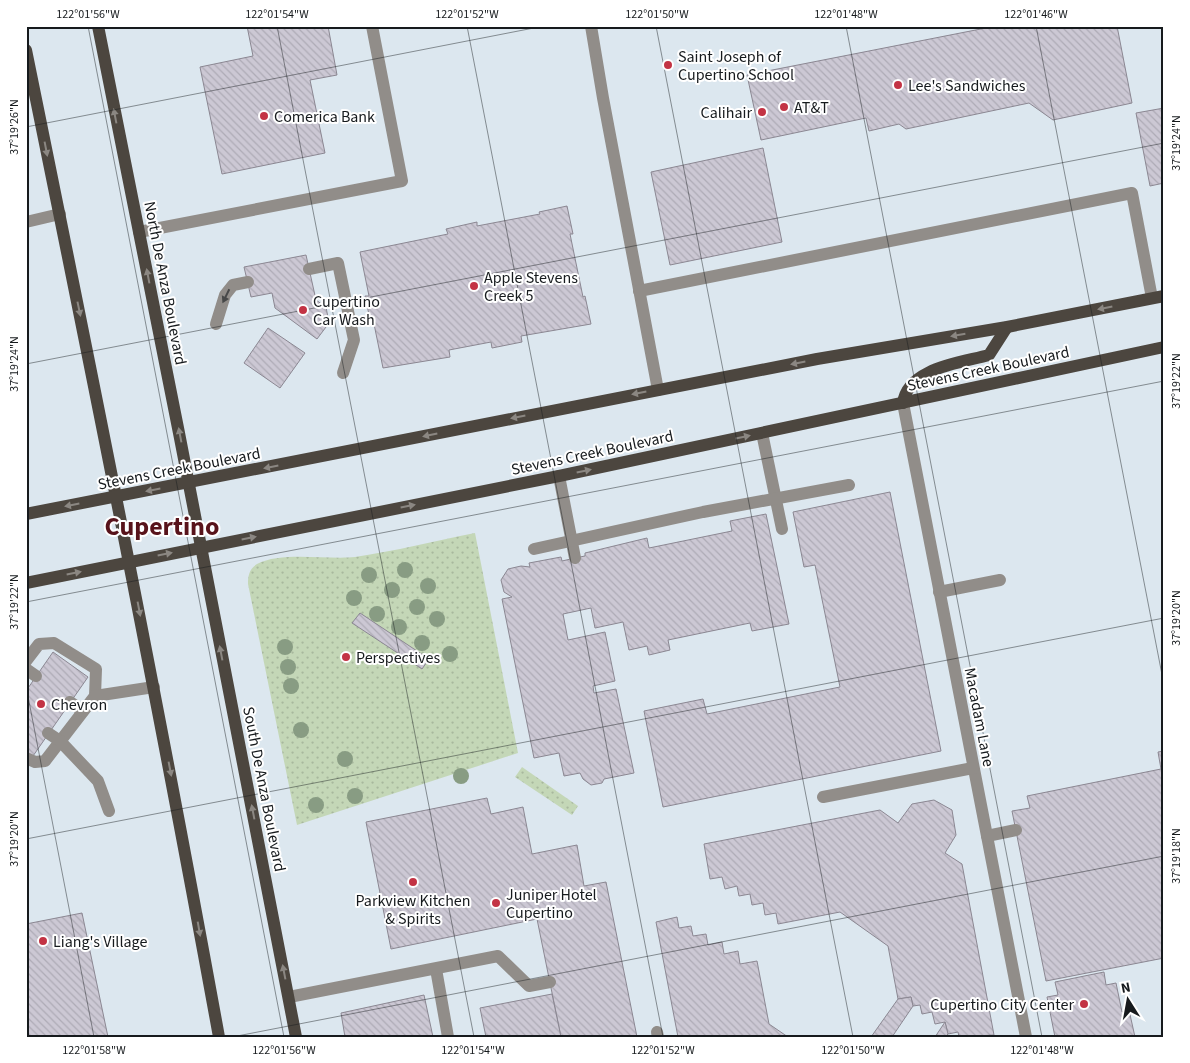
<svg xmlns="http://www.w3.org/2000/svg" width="1190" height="1063" viewBox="0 0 1190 1063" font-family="'Source Sans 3',sans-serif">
<defs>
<pattern id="grass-dots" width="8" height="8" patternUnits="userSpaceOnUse" patternTransform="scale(1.25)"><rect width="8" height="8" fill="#c4d7b7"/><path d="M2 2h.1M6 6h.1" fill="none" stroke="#a8b89d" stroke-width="1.8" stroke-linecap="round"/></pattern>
<pattern id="building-back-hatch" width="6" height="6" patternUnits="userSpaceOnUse" patternTransform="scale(1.25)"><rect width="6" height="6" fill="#ccc8d4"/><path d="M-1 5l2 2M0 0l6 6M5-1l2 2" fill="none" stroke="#aeabb6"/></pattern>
</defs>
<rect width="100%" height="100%" fill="#dce7ef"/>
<g fill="url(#grass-dots)">
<path d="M475,533L518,753L297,825L248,584C248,576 249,569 257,564C281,551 328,560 355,557C395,551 435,541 475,533Z"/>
<path d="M522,767L578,806L572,815L515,777Z"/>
</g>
<g fill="url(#building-back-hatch)" stroke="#8b8792">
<path d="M247,26H328L337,75L310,80L325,153L222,174L200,67L253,56Z"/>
<path d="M996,26H1117L1132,103L1053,120L1029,103L906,129L899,124L869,131L866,118L761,140L747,75Z"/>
<path d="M1164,108V183L1150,186L1136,113Z"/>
<path d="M763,148L782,242L670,265L651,172Z"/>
<path d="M567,206L573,234H570L583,297L585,296L591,324L521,336L522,342L492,348L491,342L449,350L450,357L383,368L374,324H371L365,296H369L360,252L448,234L446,229L477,222V226L540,214L539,212Z"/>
<path d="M306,255L316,300L326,307L329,323L317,339L275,308L272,293L251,297L244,267Z"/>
<path d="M268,328L305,353L280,388L244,363Z"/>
<path d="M890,492L941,751L663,807L644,711L703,699L707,714L840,687L815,565L804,567L793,512Z"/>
<path d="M766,514L789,624L752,631L750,623L668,640L670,650L649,655L647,646L629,650L623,622L595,628L591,608L563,614L568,640L605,632L615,681L593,686L594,693L616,689L634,773L604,779L602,783L591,785L583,779L580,773L564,776L559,753L534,758L502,599L512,597L504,592L501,580L508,569L521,566L530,567L529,563L561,557L562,561L575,558L585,556V553L647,538L649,548L732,531L730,521Z"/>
<path d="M360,613L429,659L422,669L352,623Z"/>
<path d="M53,652L88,677L33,756L26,752V691Z"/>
<path d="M1164,751V958L1046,981L1012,811L1030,808L1027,796L1161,769L1158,752Z"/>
<path d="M487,798L491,814L523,807L532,854L577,845L584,886L606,882L637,1037H561L537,919L391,949L366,822Z"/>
<path d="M934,800L952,810L956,835L945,853L962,864L994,1035L959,1037L958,1032L948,1034L945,1022L935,1024L932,1012L922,1014L920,1005L913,1006L911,997L898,999L888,946L840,912L778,924L776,913L765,915L763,903L752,905L750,894L739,896L737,886L725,889L722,877L710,879L704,844L880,810L898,823L912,804Z"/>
<path d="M82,913L108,1037H26V924Z"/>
<path d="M677,917L679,928L691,926L693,936L706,934L708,945L722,942L724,954L738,951L740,964L757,961L769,1024L788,1037H678L656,922Z"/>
<path d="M1104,972L1106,985L1116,983L1122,1012L1129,1010L1135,1037H1055L1047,997L1058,995L1055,982Z"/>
<path d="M552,994L561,1037H486L480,1008Z"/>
<path d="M424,995L433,1037H345L341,1013Z"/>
<path d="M911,997L913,1006L892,1037H871L898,999Z"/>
<path d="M945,1022L948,1034L945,1037H935Z"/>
</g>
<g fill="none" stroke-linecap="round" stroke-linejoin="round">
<g stroke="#918d89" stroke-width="12">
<path d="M591,26L603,98L658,390"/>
<path d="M26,222L60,214"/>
<path d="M139,232L402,181L372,26"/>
<path d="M309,269L338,263L354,340L343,373"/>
<path d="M639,291L1132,193L1152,298"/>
<path d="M216,324L225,295L233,285L248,282"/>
<path d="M903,403L1026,1037"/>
<path d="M762,433L782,529"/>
<path d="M559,476L575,558"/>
<path d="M534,549L703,512L849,485"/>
<path d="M939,592L1000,580"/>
<path d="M26,661L39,644L54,643L96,669L95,696L45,761L35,762L26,758"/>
<path d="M26,669L36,676"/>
<path d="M95,696L154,687"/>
<path d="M70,702L83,711"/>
<path d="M48,733L60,741L98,781L109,811"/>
<path d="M823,797L973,768"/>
<path d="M987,836L1016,830"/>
<path d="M436,969L448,1037"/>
<path d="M289,997L498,956L529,986L550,982"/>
<path d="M657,1032L658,1037"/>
</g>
<g stroke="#4c463f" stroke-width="12">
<path d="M98,26L179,433L296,1037"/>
<path d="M26,50C93,379 159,707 219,1037"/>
<path d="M903,403C908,368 960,363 989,355L1007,327"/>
<path d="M26,514L817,359L1007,327L1164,296"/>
<path d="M26,583L559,476L1164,347"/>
</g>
</g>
<g fill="#889c83">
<circle cx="405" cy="570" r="8"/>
<circle cx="369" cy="575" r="8"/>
<circle cx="428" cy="586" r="8"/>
<circle cx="392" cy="590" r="8"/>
<circle cx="354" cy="598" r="8"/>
<circle cx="417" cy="607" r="8"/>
<circle cx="377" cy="614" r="8"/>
<circle cx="437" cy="619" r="8"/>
<circle cx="399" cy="627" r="8"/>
<circle cx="422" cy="643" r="8"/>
<circle cx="285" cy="647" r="8"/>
<circle cx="450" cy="654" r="8"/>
<circle cx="288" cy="667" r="8"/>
<circle cx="291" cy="686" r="8"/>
<circle cx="301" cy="730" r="8"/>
<circle cx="345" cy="759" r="8"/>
<circle cx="461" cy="776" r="8"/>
<circle cx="355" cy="796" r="8"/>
<circle cx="316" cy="805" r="8"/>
</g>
<defs><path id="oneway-solid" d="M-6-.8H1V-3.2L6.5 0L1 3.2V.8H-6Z" transform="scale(1.25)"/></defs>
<g fill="#8b8782">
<use href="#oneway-solid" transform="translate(115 116) rotate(-101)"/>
<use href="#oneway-solid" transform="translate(46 149) rotate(79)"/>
<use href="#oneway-solid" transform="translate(148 276) rotate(-101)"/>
<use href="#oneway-solid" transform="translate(1105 308) rotate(169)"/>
<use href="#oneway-solid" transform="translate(79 309) rotate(78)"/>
<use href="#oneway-solid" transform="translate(958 335) rotate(170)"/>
<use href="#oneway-solid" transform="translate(798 363) rotate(169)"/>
<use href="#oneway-solid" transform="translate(639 393) rotate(169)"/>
<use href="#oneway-solid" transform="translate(518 417) rotate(169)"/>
<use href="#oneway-solid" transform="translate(180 435) rotate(-101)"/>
<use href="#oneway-solid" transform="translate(430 435) rotate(168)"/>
<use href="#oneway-solid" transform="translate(743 437) rotate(-12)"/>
<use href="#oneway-solid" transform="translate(271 467) rotate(169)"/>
<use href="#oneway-solid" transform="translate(584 471) rotate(-12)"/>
<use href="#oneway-solid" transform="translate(153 490) rotate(169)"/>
<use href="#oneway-solid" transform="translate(72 505) rotate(169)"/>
<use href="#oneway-solid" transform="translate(408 506) rotate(-11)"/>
<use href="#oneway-solid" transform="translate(249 538) rotate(-11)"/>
<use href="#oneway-solid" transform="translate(165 554) rotate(-11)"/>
<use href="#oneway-solid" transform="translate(74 573) rotate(-11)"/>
<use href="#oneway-solid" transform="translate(139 609) rotate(79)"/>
<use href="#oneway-solid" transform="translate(221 653) rotate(-101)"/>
<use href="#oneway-solid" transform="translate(170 769) rotate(79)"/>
<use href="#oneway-solid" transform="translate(253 812) rotate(-101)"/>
<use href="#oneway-solid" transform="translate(199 929) rotate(80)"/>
<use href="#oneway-solid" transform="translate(284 972) rotate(-101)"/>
</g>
<use fill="#474848" href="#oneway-solid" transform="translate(226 296) rotate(116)"/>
<path fill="none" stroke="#161a1d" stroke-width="1" stroke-opacity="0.45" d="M88,26L284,1037M277,26L474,1037M467,26L663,1037M656,26L853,1037M846,26L1042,1037M1036,26L1164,685M26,127L544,26M26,364L1164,143M26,602L1164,381M26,686L94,1037M26,839L1164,618M232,1037L1164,856"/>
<g fill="#c33344" stroke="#fff" stroke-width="2">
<circle cx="668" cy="65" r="5"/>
<circle cx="898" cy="85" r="5"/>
<circle cx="784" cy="107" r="5"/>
<circle cx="762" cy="112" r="5"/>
<circle cx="264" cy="116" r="5"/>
<circle cx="474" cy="286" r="5"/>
<circle cx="303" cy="310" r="5"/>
<circle cx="346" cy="657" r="5"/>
<circle cx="41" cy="704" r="5"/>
<circle cx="413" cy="882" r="5"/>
<circle cx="496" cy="903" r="5"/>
<circle cx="43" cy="941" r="5"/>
<circle cx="1084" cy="1004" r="5"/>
</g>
<g text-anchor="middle" stroke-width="4" stroke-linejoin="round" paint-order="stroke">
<g font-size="16" fill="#161a1d" stroke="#fff" text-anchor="start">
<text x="678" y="62">Saint Joseph of<tspan x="678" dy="18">Cupertino School</tspan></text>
<text x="908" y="91">Lee's Sandwiches</text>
<text x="794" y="113">AT&amp;T</text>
<text x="752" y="118" text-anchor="end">Calihair</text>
<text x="274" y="122">Comerica Bank</text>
<text x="484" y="283">Apple Stevens<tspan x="484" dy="18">Creek 5</tspan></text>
<text x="313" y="307">Cupertino<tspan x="313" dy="18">Car Wash</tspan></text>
<text x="356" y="663">Perspectives</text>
<text x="51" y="710">Chevron</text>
<text x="506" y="900">Juniper Hotel<tspan x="506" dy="18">Cupertino</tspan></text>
<text x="413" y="906" text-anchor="middle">Parkview Kitchen<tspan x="413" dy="18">&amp; Spirits</tspan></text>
<text x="53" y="947">Liang's Village</text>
<text x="1074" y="1010" text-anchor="end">Cupertino City Center</text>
</g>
<g font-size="16" fill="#161a1d" stroke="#fff">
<text transform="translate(166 283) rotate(79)" y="6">North De Anza Boulevard</text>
<text transform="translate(988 368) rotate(-12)" y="6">Stevens Creek Boulevard</text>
<text transform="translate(592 452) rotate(-12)" y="6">Stevens Creek Boulevard</text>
<text transform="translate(179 468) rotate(-11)" y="6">Stevens Creek Boulevard</text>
<text transform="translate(980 717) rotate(79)" y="6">Macadam Lane</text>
<text transform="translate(265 789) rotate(79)" y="6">South De Anza Boulevard</text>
</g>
<g font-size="26" font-weight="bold" fill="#58131b" stroke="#fff">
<text x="162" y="535">Cupertino</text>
</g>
</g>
<rect width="1190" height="1063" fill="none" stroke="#ffffff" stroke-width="55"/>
<g transform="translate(1128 1000) rotate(349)" stroke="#ffffff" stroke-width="4" paint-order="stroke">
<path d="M0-4L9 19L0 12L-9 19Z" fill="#161a1d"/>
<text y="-8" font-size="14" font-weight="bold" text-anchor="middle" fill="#161a1d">N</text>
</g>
<rect x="28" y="28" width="1134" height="1008" fill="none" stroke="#161a1d" stroke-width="2"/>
<g font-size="12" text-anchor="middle" fill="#161a1d">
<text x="88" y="18">122°01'56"W</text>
<text x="277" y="18">122°01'54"W</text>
<text x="467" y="18">122°01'52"W</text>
<text x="657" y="18">122°01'50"W</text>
<text x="846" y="18">122°01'48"W</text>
<text x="1036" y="18">122°01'46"W</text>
<text transform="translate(14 127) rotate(-90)" y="4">37°19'26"N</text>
<text transform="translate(1176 143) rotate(-90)" y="4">37°19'24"N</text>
<text transform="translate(14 364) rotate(-90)" y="4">37°19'24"N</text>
<text transform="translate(1176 381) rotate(-90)" y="4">37°19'22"N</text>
<text transform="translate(14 602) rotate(-90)" y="4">37°19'22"N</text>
<text transform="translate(1176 618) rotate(-90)" y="4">37°19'20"N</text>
<text transform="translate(14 839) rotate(-90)" y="4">37°19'20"N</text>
<text transform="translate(1176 856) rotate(-90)" y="4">37°19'18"N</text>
<text x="94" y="1054">122°01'58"W</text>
<text x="284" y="1054">122°01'56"W</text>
<text x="473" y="1054">122°01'54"W</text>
<text x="663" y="1054">122°01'52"W</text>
<text x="853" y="1054">122°01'50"W</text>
<text x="1042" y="1054">122°01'48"W</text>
</g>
</svg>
